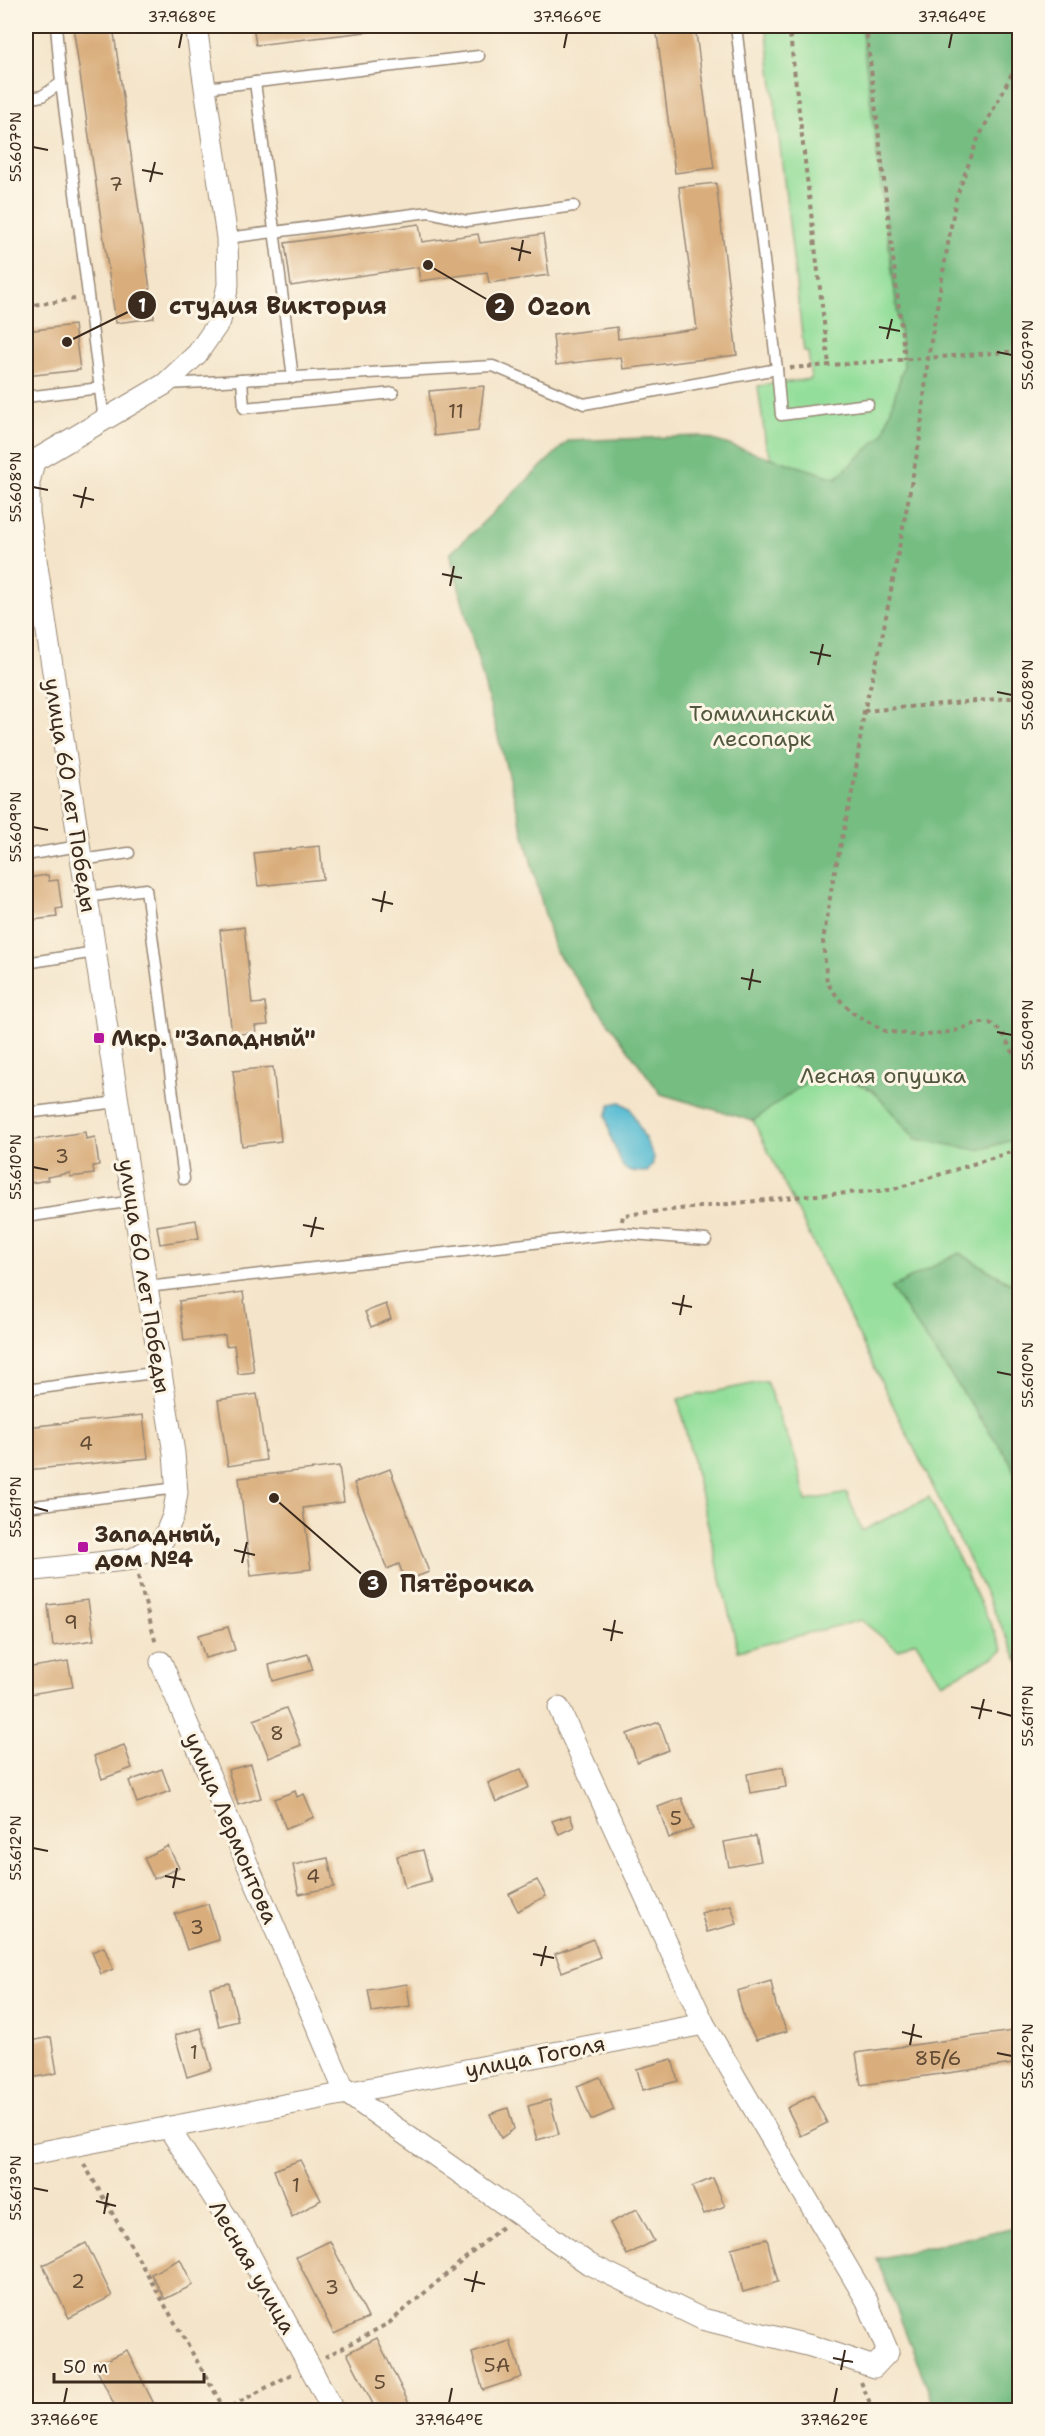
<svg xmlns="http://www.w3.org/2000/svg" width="1045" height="2436" viewBox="0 0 1045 2436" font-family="'Shantell Sans',sans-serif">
<rect width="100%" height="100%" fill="#fcf5e5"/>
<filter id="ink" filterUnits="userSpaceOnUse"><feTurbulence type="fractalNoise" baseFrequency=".0167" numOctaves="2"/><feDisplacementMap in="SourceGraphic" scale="12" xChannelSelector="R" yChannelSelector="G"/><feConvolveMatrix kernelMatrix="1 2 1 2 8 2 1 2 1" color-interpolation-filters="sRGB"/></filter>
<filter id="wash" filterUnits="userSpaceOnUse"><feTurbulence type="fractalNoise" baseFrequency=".008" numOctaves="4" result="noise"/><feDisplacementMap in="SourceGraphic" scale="24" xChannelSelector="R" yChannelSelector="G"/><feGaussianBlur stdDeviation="1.35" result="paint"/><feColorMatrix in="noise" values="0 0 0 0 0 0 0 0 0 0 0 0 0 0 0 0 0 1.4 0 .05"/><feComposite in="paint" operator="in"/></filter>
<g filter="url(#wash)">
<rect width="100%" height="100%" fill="#f4e4c9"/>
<g fill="#93de9a" stroke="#67845c" stroke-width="1.5">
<path d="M766,26H1019V1662L746,1106L829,565L766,446L758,386L811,379L808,352H804Z"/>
<path d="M766,1381L797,1462L806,1501L847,1493L862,1531L929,1497L1003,1650L996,1656L942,1683L915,1641L898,1650L861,1620L738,1651L678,1399Z"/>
</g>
<g fill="#76bd82" stroke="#587450" stroke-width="1.5">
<path d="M861,26H1019L1020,1138L978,1150L916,1139L872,1090L824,1069L753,1121L661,1094L554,949L450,554L568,441L700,436L836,478L883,435L904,365Z"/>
<path d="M959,1253L1019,1288V1489L1010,1461L891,1288Z"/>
<path d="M1019,2226V2410H936L877,2259Z"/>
</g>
<path fill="#55bbd3" stroke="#487278" stroke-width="1.5" d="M620,1102L630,1108L654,1157L652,1166L647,1172L628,1171L623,1167L611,1138L606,1115L611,1104Z"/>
<g id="blocks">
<g fill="#d9ad7b">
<path d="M73,26H113L154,318L116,323Z"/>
<path d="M253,26H407V27L256,45Z"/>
<path d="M656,26H695L714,168L675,173Z"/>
<path d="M716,183L737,355L623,369L621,357L556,365L553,335L617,327L618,339L697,329L679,187Z"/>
<path d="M419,224L422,242L478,234L480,243L543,234L549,275L489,283L487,272L420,281L418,267L291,286L285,243Z"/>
<path d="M74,325L80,370L26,376V331Z"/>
<path d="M484,386L478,431L434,436L429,391Z"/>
<path d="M320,846L323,879L258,886L254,853Z"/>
<path d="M48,875L49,881L58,880L62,908L56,909L57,917L33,920V917L26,918V878Z"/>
<path d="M244,927L252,1004L265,1003L268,1025L255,1026L256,1032L232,1035L220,930Z"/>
<path d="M273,1067L281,1141L242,1146L233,1071Z"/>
<path d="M85,1132L86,1139L95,1137L99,1165L93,1166L94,1174L70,1177V1173L47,1177L48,1180L31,1183L30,1175L26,1176V1141Z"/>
<path d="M196,1220L199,1238L160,1244L157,1226Z"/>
<path d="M243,1292L254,1372L238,1374L234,1345L226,1346L225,1335L184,1341L179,1301Z"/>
<path d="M386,1304L391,1319L371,1327L365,1312Z"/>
<path d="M257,1394L266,1460L228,1466L218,1400Z"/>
<path d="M143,1415L148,1458L26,1470V1427Z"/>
<path d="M339,1466L344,1502L303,1508L311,1569L251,1576L239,1478Z"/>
<path d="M390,1469L429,1572L405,1581L399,1564L387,1569L354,1483Z"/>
<path d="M88,1600L94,1640L53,1646L48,1605Z"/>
<path d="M228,1627L235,1650L205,1658L198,1635Z"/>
<path d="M308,1654L313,1670L273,1681L269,1665Z"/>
<path d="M68,1661L73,1687L30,1694L26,1668Z"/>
<path d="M286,1708L301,1745L269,1758L254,1720Z"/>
<path d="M659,1722L669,1750L637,1762L627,1734Z"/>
<path d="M124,1745L132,1768L102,1779L94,1756Z"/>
<path d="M251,1764L261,1798L238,1805L228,1770Z"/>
<path d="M783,1767L786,1787L750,1793L747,1774Z"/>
<path d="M162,1769L170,1791L137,1803L129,1781Z"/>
<path d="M521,1769L529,1787L496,1802L488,1783Z"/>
<path d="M295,1791L297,1797L304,1794L314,1817L286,1829L274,1799Z"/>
<path d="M682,1798L693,1829L669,1838L658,1807Z"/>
<path d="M570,1815L574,1827L559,1834L552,1821Z"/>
<path d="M756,1836L761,1861L729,1867L724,1842Z"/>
<path d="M168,1846L179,1868L154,1879L144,1858Z"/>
<path d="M423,1850L431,1881L405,1888L397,1856Z"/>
<path d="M328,1858L334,1887L299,1894L293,1865Z"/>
<path d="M537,1880L546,1896L518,1911L509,1894Z"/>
<path d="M208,1904L219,1940L187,1950L175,1914Z"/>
<path d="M731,1905L737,1924L707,1932L701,1913Z"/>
<path d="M593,1939L600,1957L562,1972L555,1954Z"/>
<path d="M104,1947L113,1969L101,1974L92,1952Z"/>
<path d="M771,1981L776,2006L787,2031L756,2040L744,2018L737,1991Z"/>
<path d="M229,1983L238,2021L219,2026L210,1987Z"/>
<path d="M407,1984L410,2006L372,2012L368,1990Z"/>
<path d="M201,2028L212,2069L187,2077L175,2035Z"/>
<path d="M1020,2030V2063L861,2085L856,2053Z"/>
<path d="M51,2037L57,2073L26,2079V2042Z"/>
<path d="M672,2059L678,2081L643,2090L637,2069Z"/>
<path d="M600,2077L614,2110L591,2120L577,2086Z"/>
<path d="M813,2095L827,2123L801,2136L787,2108Z"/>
<path d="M550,2100L559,2134L537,2140L528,2106Z"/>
<path d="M508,2108L514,2129L501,2138L490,2114Z"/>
<path d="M300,2160L321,2200L292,2217L274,2170Z"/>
<path d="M713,2178L725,2206L704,2214L692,2187Z"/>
<path d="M637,2209L654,2241L627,2255L610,2223Z"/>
<path d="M767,2239L778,2282L743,2292L731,2248Z"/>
<path d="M330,2241L368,2318L334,2334L296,2257Z"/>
<path d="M86,2243L112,2296L69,2318L43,2265Z"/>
<path d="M180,2259L193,2285L165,2299L151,2274Z"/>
<path d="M377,2338L412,2410H376L347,2353Z"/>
<path d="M510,2341L522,2377L483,2390L472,2353Z"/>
<path d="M127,2350L157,2410H117L95,2366Z"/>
</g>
</g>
</g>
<g filter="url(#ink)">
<use href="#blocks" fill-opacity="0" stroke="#988774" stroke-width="1.5"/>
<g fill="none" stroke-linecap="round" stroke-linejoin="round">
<g stroke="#988774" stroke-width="13">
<g id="service">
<path d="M255,82L293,378"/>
<path d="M61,83L104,421"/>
<path d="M205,88L479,56"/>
<path d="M26,99L42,96L61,83L56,26"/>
<path d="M227,238L429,212L467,221L574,206"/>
<path d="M777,369L781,415L868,404"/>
<path d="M242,380L244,408L393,393"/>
<path d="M169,384L493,366L584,404L777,369L736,26"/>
<path d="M26,397L100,388"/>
<path d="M26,855L79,846"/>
<path d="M81,860L129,853"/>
<path d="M87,897L146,889L184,1179"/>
<path d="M26,963L95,952"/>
<path d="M26,1113L118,1102"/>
<path d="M26,1217L133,1201"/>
<path d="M147,1287L621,1233L706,1240"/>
<path d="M26,1390L160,1372"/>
<path d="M26,1507L177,1488"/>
</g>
</g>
<g stroke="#988774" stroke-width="23">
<g id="minor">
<path d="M26,1571L133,1559L163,1540L173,1516L177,1493L174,1453L133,1201L29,513V483L34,461L165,384L197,354L220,321L228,285L227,238L196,26"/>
<path d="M161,1662L345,2092"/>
<path d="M345,2092L589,2264L702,2319L811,2346L874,2367L888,2352L867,2301L704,2024L559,1708"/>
<path d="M168,2127L244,2244L333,2410"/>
<path d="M26,2155L704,2024"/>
</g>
</g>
<g stroke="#988774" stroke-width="4" stroke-dasharray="4.5 4.5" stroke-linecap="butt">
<path d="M789,26L829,365"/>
<path d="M866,26L905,360"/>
<path d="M1020,58L977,141L956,198L928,358L920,438L880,648L864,711L854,783L832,885L823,941L827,983L840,1000L853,1013L885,1031L921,1036L954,1031L977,1023H990L1002,1032L1020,1066"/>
<path d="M26,306L75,299"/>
<path d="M790,368L1020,351"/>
<path d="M864,711L1020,697"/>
<path d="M622,1221L623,1215L804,1196L891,1190L1020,1149"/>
<path d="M138,1576L156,1644"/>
<path d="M84,2164L225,2410"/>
<path d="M325,2357L389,2323L502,2227"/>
<path d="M861,2382L873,2410"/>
<path d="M224,2410L292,2374"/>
</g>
<use href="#service" stroke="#fff" stroke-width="10"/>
<use href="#minor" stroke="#fff" stroke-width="21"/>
</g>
</g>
<path fill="none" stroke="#3b2a1e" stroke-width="2" d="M179,48L182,33M564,48L567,33M949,48L952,33M33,147L48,150M142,170L163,174M150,182L155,162M511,248L531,253M519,261L523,240M879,327L900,331M887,339L892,319M997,352L1012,355M33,487L48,490M73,495L94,500M81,508L86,487M442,574L462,578M450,586L454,566M810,652L831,656M818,665L823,644M997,692L1012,695M33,827L48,830M372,899L393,904M381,912L385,891M741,978L761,982M749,990L753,969M997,1032L1012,1035M33,1167L48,1170M303,1225L324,1229M311,1237L316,1217M672,1303L692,1307M680,1315L684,1295M997,1372L1012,1375M33,1507L48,1511M234,1550L255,1555M242,1563L247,1542M603,1629L623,1633M611,1641L615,1620M971,1707L992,1711M997,1712L1012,1716M979,1719L984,1699M33,1848L48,1851M165,1876L185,1880M173,1888L177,1868M533,1954L554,1958M541,1966L546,1946M902,2032L922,2037M910,2045L914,2024M997,2053L1012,2056M33,2188L48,2191M96,2201L116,2206M104,2214L108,2193M464,2279L485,2284M472,2292L477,2271M833,2358L853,2362M841,2370L845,2350M64,2403L67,2388M449,2403L452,2388M834,2403L837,2388"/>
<g fill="#b5179e" stroke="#fcf5e5" stroke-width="2">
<rect x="93" y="1032" width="12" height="12" rx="3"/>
<rect x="77" y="1541" width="12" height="12" rx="3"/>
</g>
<g text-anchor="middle" stroke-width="6" stroke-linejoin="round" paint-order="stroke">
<g font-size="20" fill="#624b35">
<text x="116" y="191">7</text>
<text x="456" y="418">11</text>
<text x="62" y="1163">3</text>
<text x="86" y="1450">4</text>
<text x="71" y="1629">9</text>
<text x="277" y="1740">8</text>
<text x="676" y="1825">5</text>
<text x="313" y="1883">4</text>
<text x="197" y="1934">3</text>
<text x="194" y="2059">1</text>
<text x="938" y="2065">8Б/6</text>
<text x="296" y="2192">1</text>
<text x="78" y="2288">2</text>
<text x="332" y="2294">3</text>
<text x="497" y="2372">5А</text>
<text x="380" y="2389">5</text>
</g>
<g font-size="22" fill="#51573d" stroke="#fcf5e5">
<text x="762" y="721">Томилинский<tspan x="762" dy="25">лесопарк</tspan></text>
<text x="883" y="1083">Лесная опушка</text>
</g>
<g font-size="22" fill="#3b2a1e" stroke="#fcf5e5">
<text transform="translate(71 795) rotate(81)" y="8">улица 60 лет Победы</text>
<text transform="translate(145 1276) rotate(81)" y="8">улица 60 лет Победы</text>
<text transform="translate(232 1828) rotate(67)" y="8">улица Лермонтова</text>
<text transform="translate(535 2056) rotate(-11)" y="8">улица Гоголя</text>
<text transform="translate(253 2267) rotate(60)" y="8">Лесная улица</text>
</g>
<g font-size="22" font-weight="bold" fill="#3b2a1e" stroke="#fcf5e5" text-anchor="start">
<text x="111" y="1046">Мкр. "Западный"</text>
<text x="95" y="1542">Западный,<tspan x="95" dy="25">дом №4</tspan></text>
</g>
</g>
<path fill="none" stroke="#3b2a1e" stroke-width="2" d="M67 342L142 305M428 265L500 307M274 1498L373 1584"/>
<g fill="#3b2a1e" stroke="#fcf5e5" stroke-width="2">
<circle cx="67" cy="342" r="6"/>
<circle cx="428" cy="265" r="6"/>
<circle cx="274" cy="1498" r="6"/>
<circle cx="142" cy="305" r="15"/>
<circle cx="500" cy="307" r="15"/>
<circle cx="373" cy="1584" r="15"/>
</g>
<g font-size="18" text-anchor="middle" font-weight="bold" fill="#fff">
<text x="142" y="312">1</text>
<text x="500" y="313">2</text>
<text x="373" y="1590">3</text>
</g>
<g font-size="24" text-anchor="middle" font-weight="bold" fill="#3b2a1e" stroke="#fcf5e5" stroke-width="6" stroke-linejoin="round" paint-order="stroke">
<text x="278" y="314">студия Виктория</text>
<text x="559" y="315">Ozon</text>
<text x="467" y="1592">Пятёрочка</text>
</g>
<rect width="1045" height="2436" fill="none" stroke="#fcf5e5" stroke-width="66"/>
<path d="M54 2373v9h150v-9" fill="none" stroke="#3b2a1e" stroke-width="3"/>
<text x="63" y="2373" font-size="18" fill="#3b2a1e" stroke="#fcf5e5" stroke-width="4.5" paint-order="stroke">50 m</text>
<rect x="33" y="33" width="979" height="2370" fill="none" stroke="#3b2a1e" stroke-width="2"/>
<g font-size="15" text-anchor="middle" fill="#3b2a1e">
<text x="182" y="22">37.968°E</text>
<text x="567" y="22">37.966°E</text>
<text x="952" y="22">37.964°E</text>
<text transform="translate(16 147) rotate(-90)" y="5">55.607°N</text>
<text transform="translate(1028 355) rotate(-90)" y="5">55.607°N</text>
<text transform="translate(16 487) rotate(-90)" y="5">55.608°N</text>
<text transform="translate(1028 695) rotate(-90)" y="5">55.608°N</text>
<text transform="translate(16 827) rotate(-90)" y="5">55.609°N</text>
<text transform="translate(1028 1035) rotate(-90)" y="5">55.609°N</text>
<text transform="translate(16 1167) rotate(-90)" y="5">55.610°N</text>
<text transform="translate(1028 1375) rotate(-90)" y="5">55.610°N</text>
<text transform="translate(16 1507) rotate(-90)" y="5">55.611°N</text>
<text transform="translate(1028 1716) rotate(-90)" y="5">55.611°N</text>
<text transform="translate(16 1848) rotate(-90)" y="5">55.612°N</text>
<text transform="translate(1028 2056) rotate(-90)" y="5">55.612°N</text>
<text transform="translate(16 2188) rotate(-90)" y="5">55.613°N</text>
<text x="64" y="2425">37.966°E</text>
<text x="449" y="2425">37.964°E</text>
<text x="834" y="2425">37.962°E</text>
</g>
</svg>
